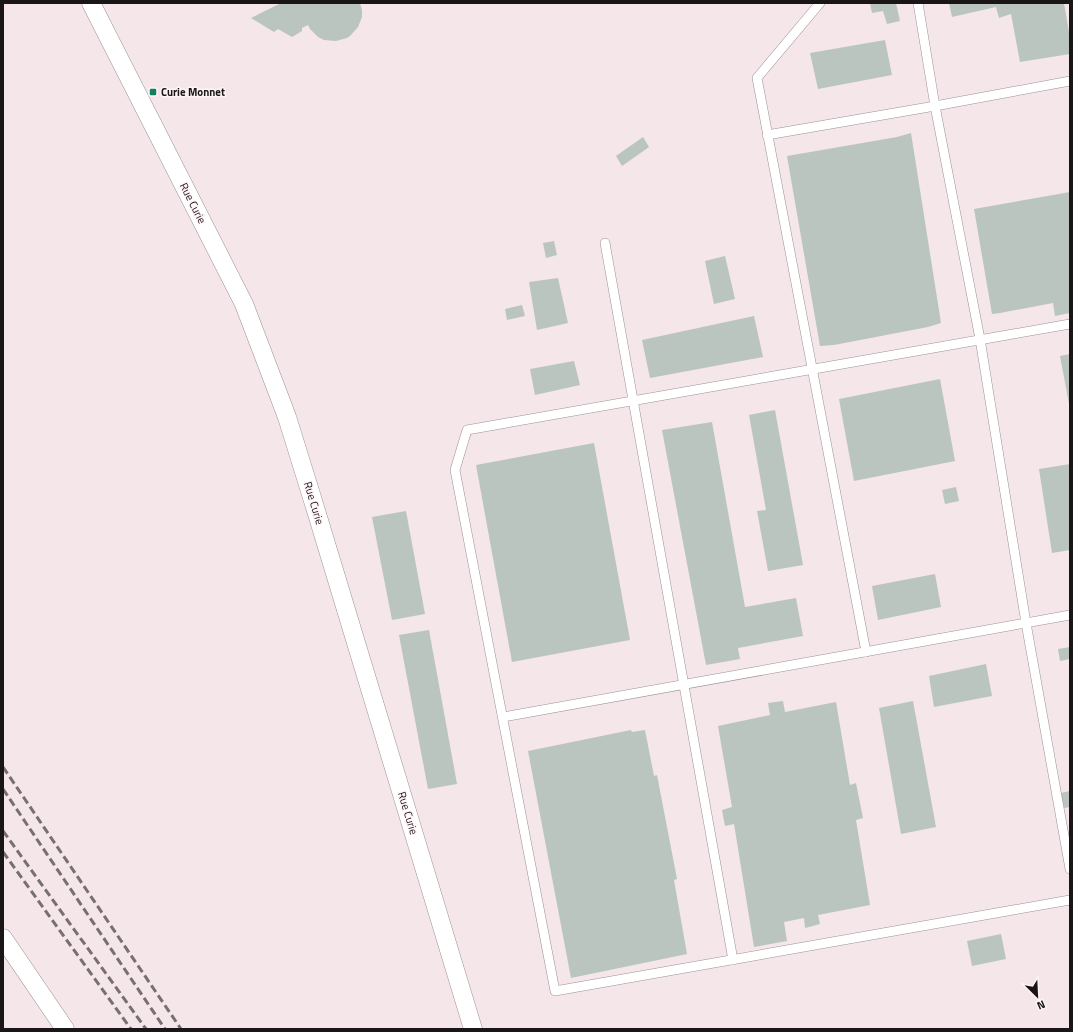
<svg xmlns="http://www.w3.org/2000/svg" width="1073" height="1032" viewBox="0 0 1073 1032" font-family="'Titillium Web',sans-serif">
<rect width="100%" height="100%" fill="#f4e6e9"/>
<g fill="#bac5c0">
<path d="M281,3H360L362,10V17L358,27L350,36L347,38L336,41L324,40L318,37L310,29L308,25L302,28V31L292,37L278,29L274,32L251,18Z"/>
<path d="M870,3H896L900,21L887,24L883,11L872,13Z"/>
<path d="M949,3H1064L1070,38V54L1020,62L1011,14L999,18L996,7L952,17Z"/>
<path d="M885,40L892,75L818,89L810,53Z"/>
<path d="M911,133L941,323L928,327L834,345L820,346L787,156L897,137Z"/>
<path d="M643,137L649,147L622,166L616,156Z"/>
<path d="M1070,192V313L1055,316L1053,303L1000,313L992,314L974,209Z"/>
<path d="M554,241L557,255L546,258L543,243Z"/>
<path d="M725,256L735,299L714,304L705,261Z"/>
<path d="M558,278L568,323L537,330L529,282Z"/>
<path d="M522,305L525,316L507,320L505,309Z"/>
<path d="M754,316L763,357L650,378L642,340Z"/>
<path d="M1070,354V404H1069L1060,356Z"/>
<path d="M574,361L580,385L535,395L530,369Z"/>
<path d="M940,379L955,461L854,481L839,399Z"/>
<path d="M775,410L803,565L768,571L757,511L766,510L749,415Z"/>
<path d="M712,422L745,607L796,598L803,636L738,648L740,659L706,665L662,430Z"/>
<path d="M594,443L630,640L512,662L476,465Z"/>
<path d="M1070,464V550L1052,553L1039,469Z"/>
<path d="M956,487L959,501L945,504L942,490Z"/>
<path d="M406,511L425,614L392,620L372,517Z"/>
<path d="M935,574L941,607L878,620L872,586Z"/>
<path d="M429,630L457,784L428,789L399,635Z"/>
<path d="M1070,647V659L1060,661L1058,649Z"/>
<path d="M986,664L992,696L934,707L929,676Z"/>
<path d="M783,701L785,712L836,702L850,785L856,783L863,818L856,820L870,905L818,915L820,924L805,928L804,918L784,922L787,941L754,947L734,824L725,826L722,810L732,807L718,726L770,715L768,703Z"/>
<path d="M913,701L936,827L901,834L879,708Z"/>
<path d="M631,730L632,732L645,730L654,776L657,775L677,879L674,880L687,954L571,978L528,751Z"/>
<path d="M1070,791V807L1064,808L1061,793Z"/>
<path d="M1001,934L1006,959L972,966L967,941Z"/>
</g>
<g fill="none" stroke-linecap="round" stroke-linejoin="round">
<g stroke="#9d9194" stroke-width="10">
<g id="lane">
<path d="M820,3L757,78L866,652"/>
<path d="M918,3L935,106L980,339L1026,623L1070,869"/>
<path d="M767,135L935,106L1070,81"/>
<path d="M605,243L733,960"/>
<path d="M1070,324L467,430L455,470L555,991L1070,900"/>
<path d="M503,717L1070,615"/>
</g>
</g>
<g stroke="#9d9194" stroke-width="19">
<g id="street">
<path d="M91,3L244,304L287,417L314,504L473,1029"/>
<path d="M3,938L65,1029"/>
</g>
</g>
<use href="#lane" stroke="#fff" stroke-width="9"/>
<use href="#street" stroke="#fff" stroke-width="18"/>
<g stroke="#786f71" stroke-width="3" stroke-dasharray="8 4" stroke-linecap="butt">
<path d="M3,767L181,1029"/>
<path d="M3,789L165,1029"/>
<path d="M3,831L146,1029"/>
<path d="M3,852L131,1029"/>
</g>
</g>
<rect fill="#0e8260" stroke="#fff4f7" stroke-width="1.5" x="149" y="88" width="8" height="8" rx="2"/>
<g text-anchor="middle" stroke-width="3" stroke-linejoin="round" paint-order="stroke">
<g font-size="11" font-weight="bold" fill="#1a1516" stroke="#fff4f7" text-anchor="start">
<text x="161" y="96">Curie Monnet</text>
</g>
<g font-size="11" fill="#1a1516" stroke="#fff4f7">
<text transform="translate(193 203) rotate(63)" y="4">Rue Curie</text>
<text transform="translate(314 503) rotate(73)" y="4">Rue Curie</text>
<text transform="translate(408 813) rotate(73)" y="4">Rue Curie</text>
</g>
</g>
<rect width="1073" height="1032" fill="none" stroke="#1a1516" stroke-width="8"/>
<g transform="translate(1037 996) rotate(156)" stroke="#fff4f7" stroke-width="3" paint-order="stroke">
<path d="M0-3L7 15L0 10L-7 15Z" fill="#1a1516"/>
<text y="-6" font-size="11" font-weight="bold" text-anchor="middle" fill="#1a1516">N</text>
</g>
</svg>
